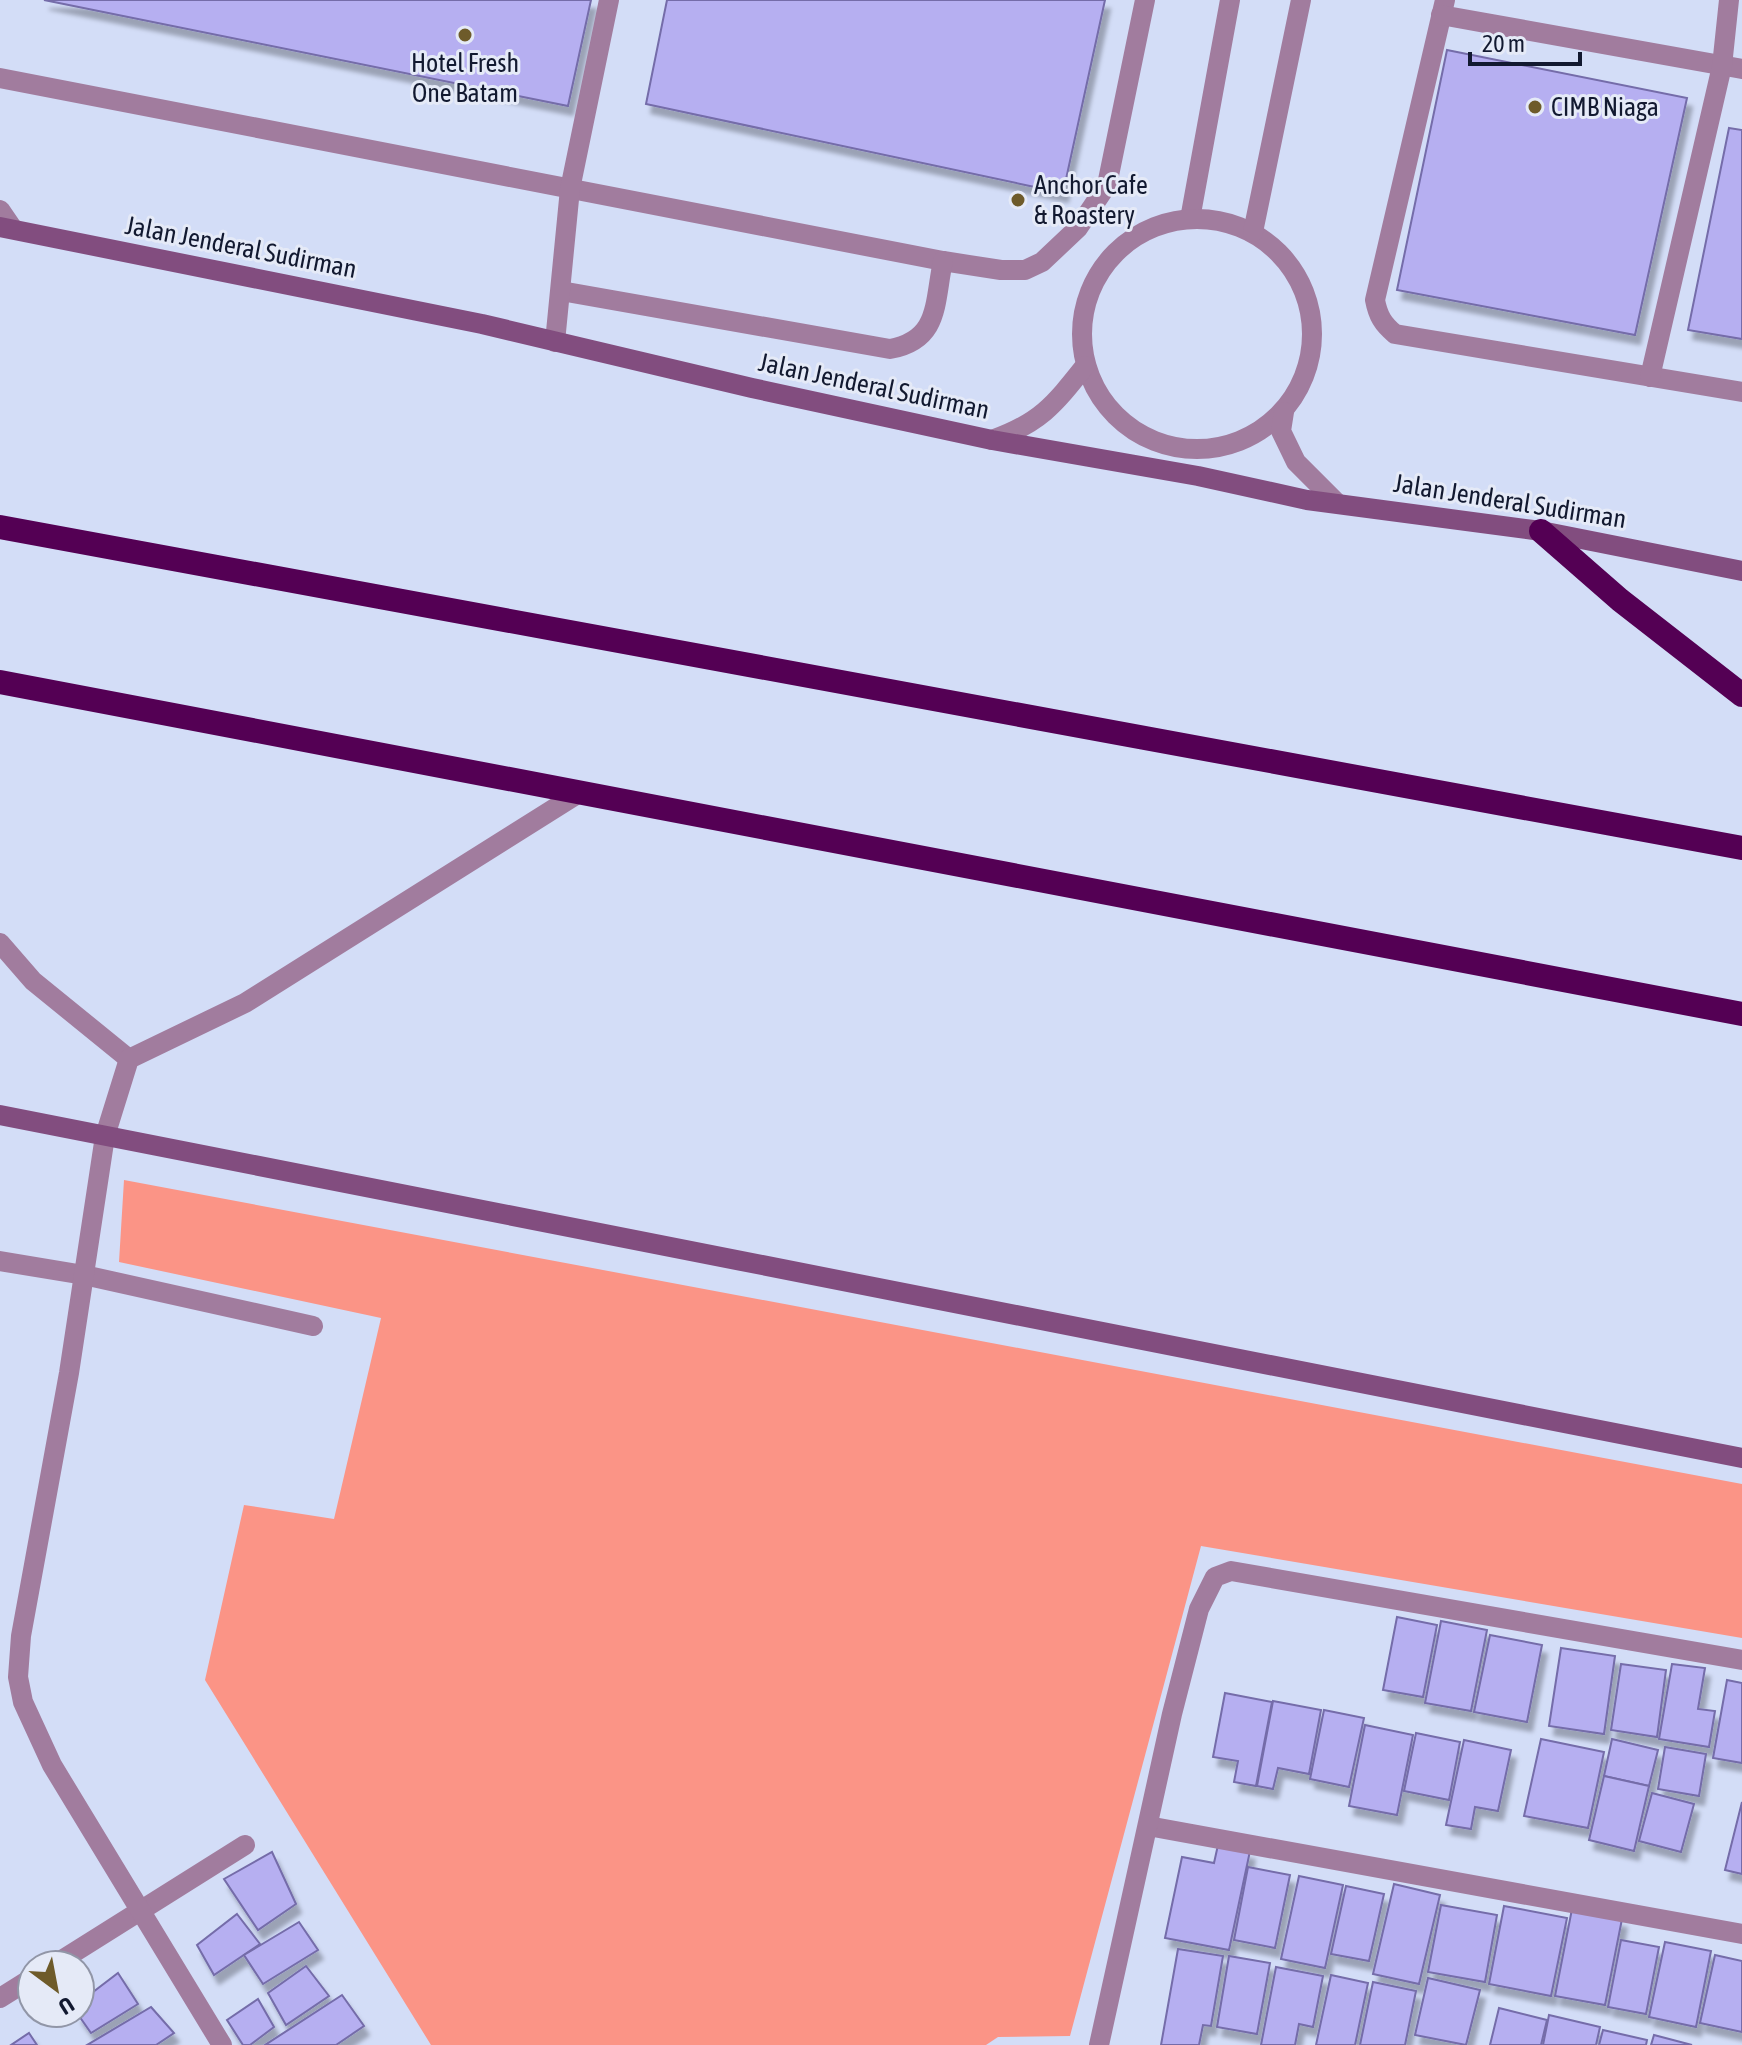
<svg xmlns="http://www.w3.org/2000/svg" width="1742" height="2045" viewBox="0 0 1742 2045" font-family="'Asap Condensed',sans-serif">
<defs>
<filter id="shadow"><feDropShadow dx="5" dy="9" stdDeviation="2" flood-color="#0004"/></filter>
</defs>
<rect width="100%" height="100%" fill="#d3ddf7"/>
<path fill="#fb9486" d="M124,1180L1742,1484V1638L1201,1546L1070,2036L998,2037L986,2045H431L205,1680L244,1505L334,1519L381,1318L119,1262Z"/>
<g fill="#b6aff1" stroke="#746ca9" stroke-width="2" filter="url(#shadow)">
<path d="M44,0H591L568,106Z"/>
<path d="M667,0H1105L1063,193L646,104Z"/>
<path d="M1447,50L1687,98L1635,335L1397,290Z"/>
<path d="M1729,128L1742,130V339L1688,330Z"/>
<path d="M1397,1617L1437,1625L1423,1697L1383,1690Z"/>
<path d="M1441,1621L1487,1630L1471,1711L1425,1703Z"/>
<path d="M1490,1635L1542,1645L1527,1722L1474,1712Z"/>
<path d="M1561,1648L1615,1656L1604,1734L1549,1726Z"/>
<path d="M1621,1664L1666,1670L1657,1737L1611,1730Z"/>
<path d="M1672,1664L1705,1668L1698,1709L1715,1711L1709,1747L1659,1739Z"/>
<path d="M1727,1680L1742,1683V1763L1713,1758Z"/>
<path d="M1225,1693L1272,1702L1256,1786L1234,1782L1238,1761L1213,1757Z"/>
<path d="M1273,1701L1321,1710L1309,1774L1278,1768L1273,1789L1257,1786Z"/>
<path d="M1324,1710L1364,1718L1349,1787L1310,1779Z"/>
<path d="M1365,1725L1413,1735L1397,1815L1349,1806Z"/>
<path d="M1416,1733L1460,1742L1449,1800L1404,1791Z"/>
<path d="M1541,1739L1604,1752L1588,1828L1524,1816Z"/>
<path d="M1612,1739L1658,1750L1649,1786L1604,1776Z"/>
<path d="M1464,1740L1511,1750L1498,1811L1475,1807L1471,1829L1446,1825Z"/>
<path d="M1665,1747L1706,1754L1699,1796L1658,1789Z"/>
<path d="M1604,1776L1649,1786L1634,1851L1589,1840Z"/>
<path d="M1652,1793L1694,1804L1681,1852L1639,1841Z"/>
<path d="M1742,1802V1874L1725,1870Z"/>
<path d="M1218,1845L1250,1851L1229,1950L1165,1938L1182,1857L1214,1863Z"/>
<path d="M272,1852L296,1904L258,1930L224,1879Z"/>
<path d="M1248,1867L1290,1875L1275,1948L1234,1940Z"/>
<path d="M1299,1876L1343,1885L1325,1968L1281,1959Z"/>
<path d="M1394,1884L1440,1895L1419,1984L1373,1974Z"/>
<path d="M1346,1886L1384,1894L1369,1961L1331,1954Z"/>
<path d="M1441,1905L1497,1915L1485,1982L1428,1972Z"/>
<path d="M1504,1906L1567,1918L1551,1996L1489,1984Z"/>
<path d="M1572,1909L1622,1919L1605,2005L1555,1996Z"/>
<path d="M237,1914L260,1944L214,1975L197,1945Z"/>
<path d="M299,1922L318,1950L263,1984L244,1955Z"/>
<path d="M1621,1940L1659,1947L1646,2014L1608,2007Z"/>
<path d="M1665,1942L1711,1951L1696,2027L1649,2017Z"/>
<path d="M1178,1949L1223,1956L1211,2026L1203,2025L1199,2045H1161Z"/>
<path d="M1715,1955L1742,1961V2032L1700,2023Z"/>
<path d="M1229,1956L1270,1963L1257,2034L1217,2027Z"/>
<path d="M306,1966L329,1996L286,2025L268,1993Z"/>
<path d="M1276,1967L1323,1976L1313,2027L1299,2024L1295,2045H1261Z"/>
<path d="M118,1973L138,2004L91,2033L77,2013H80V2002Z"/>
<path d="M1331,1975L1368,1983L1355,2045H1316Z"/>
<path d="M1428,1978L1480,1990L1466,2045L1415,2035Z"/>
<path d="M1373,1982L1416,1991L1405,2045H1360Z"/>
<path d="M342,1995L364,2026L336,2045H265Z"/>
<path d="M258,1999L274,2027L250,2045H243L227,2020Z"/>
<path d="M151,2007L174,2033L156,2045H87Z"/>
<path d="M1499,2008L1547,2020L1541,2045H1490Z"/>
<path d="M1549,2015L1600,2027L1596,2045H1543Z"/>
<path d="M1603,2030L1647,2040L1646,2045H1599Z"/>
<path d="M29,2033L37,2045H11Z"/>
<path d="M1654,2035L1692,2045H1651Z"/>
</g>
<g fill="none" stroke-linecap="round" stroke-linejoin="round">
<g stroke="#a17c9e" stroke-width="20">
<path d="M1445,0L1375,300C1378,316 1383,324 1395,334L1742,392"/>
<path d="M1441,15L1742,69"/>
<path d="M0,78L943,261L1001,270H1025L1042,262L1078,228L1107,185L1145,0"/>
<path d="M0,210L13,229"/>
<path d="M561,291L890,349C940,340 934,303 943,261"/>
<path d="M555,342L570,189L609,0"/>
<path d="M1650,377L1722,66L1729,0"/>
<path d="M0,1261L84,1275L313,1326"/>
</g>
<g stroke="#a17c9e" stroke-width="20">
<path d="M1190,219L1230,0"/>
<circle cx="1197" cy="334" r="115"/>
<path d="M1253,232L1301,0"/>
<path d="M1284,412L1281,431L1296,462L1337,503"/>
<path d="M992,440C1040,423 1054,405 1085,366"/>
<path d="M0,943L33,981L129,1059"/>
<path d="M1148,1826L1742,1934"/>
<path d="M54,1965L245,1845"/>
<path d="M0,1998L32,1978"/>
<path d="M222,2045L52,1765L23,1702L18,1677L21,1636L69,1373L105,1136L129,1059L245,1003L579,793"/>
<path d="M1099,2045L1172,1714L1199,1609L1215,1577L1231,1571L1742,1660"/>
</g>
<g stroke="#824d7f" stroke-width="20">
<path d="M0,227L482,324L752,388L992,440L1198,476L1307,500L1541,531L1742,571"/>
<path d="M0,1115L1742,1458"/>
</g>
<g stroke="#540054" stroke-width="24">
<path d="M0,527L1742,848"/>
<path d="M1541,531L1620,600L1742,695"/>
<path d="M0,682L1742,1014"/>
</g>
</g>
<g fill="#6e5b2a" stroke="#e5eaf7" stroke-width="3">
<circle cx="465" cy="35" r="8"/>
<circle cx="1535" cy="107" r="8"/>
<circle cx="1018" cy="200" r="8"/>
</g>
<g text-anchor="middle" stroke-width="6" stroke-linejoin="round" paint-order="stroke">
<g font-size="26" fill="#121930" stroke="#e5eaf7" text-anchor="start">
<text x="465" y="72" text-anchor="middle">Hotel Fresh<tspan x="465" dy="30">One Batam</tspan></text>
<text x="1551" y="116">CIMB Niaga</text>
<text x="1034" y="194">Anchor Cafe<tspan x="1034" dy="30">&amp; Roastery</tspan></text>
</g>
<g font-size="26" fill="#121930" stroke="#e5eaf7">
<text transform="translate(241 247) rotate(11)" y="9">Jalan Jenderal Sudirman</text>
<text transform="translate(874 386) rotate(12)" y="9">Jalan Jenderal Sudirman</text>
<text transform="translate(1510 501) rotate(9)" y="9">Jalan Jenderal Sudirman</text>
</g>
</g>
<g transform="translate(56 1989) rotate(148)"><circle r="38" fill="#e5eaf7" stroke="#9196a7" stroke-width="2"/>
<path d="M0-6L14 30L0 20L-14 30Z" fill="#6e5b2a"/>
<text y="-12" font-size="22" font-weight="bold" text-anchor="middle" fill="#121930">U</text>
</g>
<path d="M1470 52v12h110v-12" fill="none" stroke="#121930" stroke-width="4"/>
<text x="1482" y="52" font-size="24" fill="#121930" stroke="#e5eaf7" stroke-width="6" paint-order="stroke">20 m</text>
</svg>
